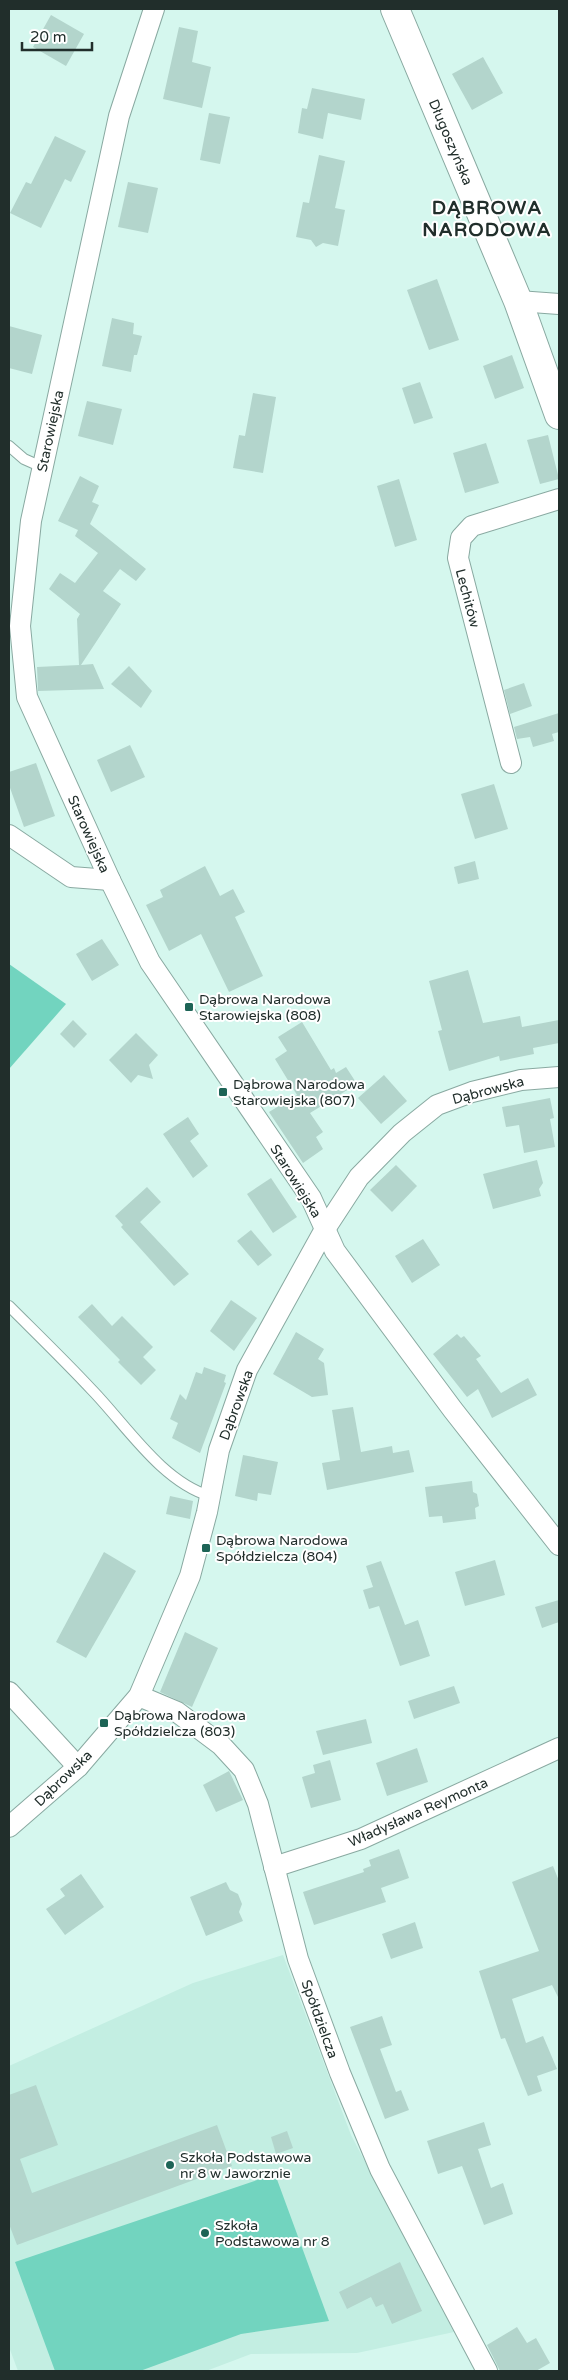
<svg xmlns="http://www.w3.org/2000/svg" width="568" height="2380" viewBox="0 0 568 2380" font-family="'Varela Round',sans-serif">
<rect width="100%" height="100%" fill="#d5f7ee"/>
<path fill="#c3eee2" d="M283,1955L351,2135L454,2332L357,2353L251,2354L206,2371H18L9,2347V2066L193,1983Z"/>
<g fill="#72d4bf">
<path d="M9,964L66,1004L9,1069Z"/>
<path d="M275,2174L329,2321L241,2334L140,2371H55L15,2262Z"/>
</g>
<g fill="#b3d5cc">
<path d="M51,15L84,34L66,66L33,47Z"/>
<path d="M179,27L198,31L192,62L211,67L202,108L163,99Z"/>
<path d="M483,57L503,93L472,110L452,74Z"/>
<path d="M312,88L365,99L361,120L328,113L323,139L298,133L302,108L307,109Z"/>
<path d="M209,113L230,117L220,164L200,160Z"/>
<path d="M55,136L86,151L71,182L65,179L41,228L10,213L26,182L31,184Z"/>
<path d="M319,155L345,161L335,208L345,210L338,246L323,243L316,247L311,240L296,237L303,202L309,203Z"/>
<path d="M128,182L158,188L148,233L118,227Z"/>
<path d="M437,279L459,340L429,350L407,290Z"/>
<path d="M112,318L134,323L133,334L142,336L137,355H134L131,372L102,366Z"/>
<path d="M9,326L42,335L32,374L9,368Z"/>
<path d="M512,355L524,388L495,399L483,366Z"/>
<path d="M420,382L433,418L414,424L402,388Z"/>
<path d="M253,393L276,397L263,473L233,468L239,435L245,436Z"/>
<path d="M87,401L122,409L113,445L78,436Z"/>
<path d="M548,435L559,479L540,484L527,440Z"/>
<path d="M486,443L499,483L465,493L453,453Z"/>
<path d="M80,476L99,486L92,502L99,505L90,524L146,569L136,581L120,569L103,591L121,604L81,665L93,664L104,689L38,691L37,667L79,665L77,619L80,614L49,589L60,573L75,583L98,553L75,536L78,530L58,521Z"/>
<path d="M399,479L417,540L395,547L377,486Z"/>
<path d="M129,666L152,691L141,708L111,684Z"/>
<path d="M524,683L532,706L510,714L504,690Z"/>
<path d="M559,713V732L552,734L554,741L533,747L530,737L517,739L514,727Z"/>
<path d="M130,745L145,777L111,792L97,760Z"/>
<path d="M36,763L55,816L24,827L9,785V772Z"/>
<path d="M494,784L508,829L475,839L461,794Z"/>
<path d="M475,861L479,879L458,884L454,867Z"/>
<path d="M205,866L220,896L233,889L245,912L235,917L263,976L229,992L201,934L169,951L146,905L163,897L160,890Z"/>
<path d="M102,939L119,965L92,981L76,954Z"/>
<path d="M468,970L483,1023L520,1016L522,1027L559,1020V1043L533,1048L534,1054L500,1061L499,1056L449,1071L438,1031L442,1030L429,981Z"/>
<path d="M73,1020L87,1034L74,1048L60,1034Z"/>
<path d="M302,1022L331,1070L334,1068L336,1073L346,1067L357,1084L310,1113L323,1132L316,1137L323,1149L303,1163L269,1112L297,1095L275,1059L287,1051L278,1037Z"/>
<path d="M136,1033L158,1055L149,1065L153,1079L138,1075L131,1083L109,1060Z"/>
<path d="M384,1075L407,1101L381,1124L358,1098Z"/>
<path d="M550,1098L554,1118L550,1119L555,1147L524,1153L519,1125L506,1127L502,1107Z"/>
<path d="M188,1117L199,1134L190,1141L208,1166L193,1178L163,1134Z"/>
<path d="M537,1160L543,1183L539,1189L541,1196L493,1209L483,1174Z"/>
<path d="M396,1165L417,1186L392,1212L370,1190Z"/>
<path d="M271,1178L297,1217L273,1233L247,1194Z"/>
<path d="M147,1187L161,1202L140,1222L189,1274L174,1286L121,1227L123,1225L115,1216Z"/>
<path d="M251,1230L272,1255L258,1266L237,1241Z"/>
<path d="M423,1239L440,1265L412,1283L395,1256Z"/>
<path d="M231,1300L257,1318L234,1351L210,1331Z"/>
<path d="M92,1304L112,1326L122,1316L153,1347L143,1357L156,1370L141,1385L118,1362L120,1360L78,1317Z"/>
<path d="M296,1332L324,1349L318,1359L324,1363L328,1395L312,1397L273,1374Z"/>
<path d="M457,1334L461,1338L464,1336L481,1356L476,1359L501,1393L528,1378L537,1395L492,1418L478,1389L467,1397L433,1354Z"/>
<path d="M204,1367L226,1375L224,1382L226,1383L200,1453L172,1438L178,1423L170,1419L180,1394L186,1400L196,1372L202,1374Z"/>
<path d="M353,1407L361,1452L392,1446L393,1453L409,1450L414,1472L327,1490L322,1463L340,1460L332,1410Z"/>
<path d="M243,1455L278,1462L271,1495L258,1493L257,1501L235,1496Z"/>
<path d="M472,1481L473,1492L477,1494L479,1506L475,1508L476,1519L443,1523L442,1516L429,1517L425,1487Z"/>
<path d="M170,1496L193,1501L190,1519L166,1514Z"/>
<path d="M104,1552L136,1571L86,1658L56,1642Z"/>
<path d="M495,1560L505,1595L465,1606L455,1572Z"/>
<path d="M381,1561L405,1625L418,1620L430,1656L400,1666L379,1606L369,1609L363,1590L373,1587L366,1566Z"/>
<path d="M559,1600V1622L542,1628L535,1607Z"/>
<path d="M185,1632L218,1648L192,1707L160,1692Z"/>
<path d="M454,1686L460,1703L414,1719L408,1701Z"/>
<path d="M366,1719L372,1743L323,1755L316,1731Z"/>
<path d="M417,1748L428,1782L387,1796L376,1763Z"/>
<path d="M330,1760L341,1800L311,1808L302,1777L315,1773L313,1765Z"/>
<path d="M229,1771L243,1800L216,1812L203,1785Z"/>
<path d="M399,1849L409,1878L381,1888L386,1902L314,1925L303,1892L364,1872L363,1869L371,1866L369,1860Z"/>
<path d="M553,1866L559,1881V1999L552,1985L512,1999L526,2043L543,2036L557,2069L537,2076L542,2091L528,2096L505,2038L501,2039L479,1971L539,1951L512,1882Z"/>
<path d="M81,1874L104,1907L65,1935L46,1909L65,1896L60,1889Z"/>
<path d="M226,1882L230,1890L238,1894L242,1904L239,1912L243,1921L206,1936L190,1897Z"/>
<path d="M415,1922L423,1948L391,1959L382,1934Z"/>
<path d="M382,2016L392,2045L380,2049L396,2092L401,2090L409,2110L385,2119L350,2027Z"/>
<path d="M36,2085L58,2145L20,2159L32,2193L217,2125L232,2166L17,2245L9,2224V2095Z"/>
<path d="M484,2122L491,2145L478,2149L491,2188L503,2183L513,2214L484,2225L462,2166L438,2174L427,2141Z"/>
<path d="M287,2131L293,2148L276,2154L271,2137Z"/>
<path d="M400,2262L422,2311L392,2324L383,2304L376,2307L371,2297L347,2309L339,2292Z"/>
<path d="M517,2327L527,2343L536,2338L550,2363L536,2371H500L487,2345Z"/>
</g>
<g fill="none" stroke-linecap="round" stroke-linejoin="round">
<g stroke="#89a9a1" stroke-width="12">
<g id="lane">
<path d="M9,446L24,459L42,467"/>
<path d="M9,1306C37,1334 65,1361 92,1390C126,1425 162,1482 210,1496"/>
</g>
</g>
<g stroke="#89a9a1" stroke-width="22">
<g id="street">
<path d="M154,9L119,116L31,521L20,626L27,697L110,880L150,962L311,1198L335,1251L453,1410L559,1545"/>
<path d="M518,301L559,304"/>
<path d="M511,763L458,558L461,538L472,526L559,499"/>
<path d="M9,835L71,877L110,880"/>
<path d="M9,1692L78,1767"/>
<path d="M139,1696L177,1712L221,1745L244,1770L258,1804L298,1959L340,2073L380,2169L487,2371"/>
<path d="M9,1827L78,1767L139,1696L190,1576L207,1512L219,1450L247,1370L325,1229L359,1177L402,1133L437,1105L472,1092L521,1080L559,1077"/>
<path d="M274,1867L361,1839L559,1748"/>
</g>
</g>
<g stroke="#89a9a1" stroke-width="30">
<path id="secondary" d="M395,9L518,301L559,415"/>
</g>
<use href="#lane" stroke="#fff" stroke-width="10"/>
<use href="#street" stroke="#fff" stroke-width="20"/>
<use href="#secondary" stroke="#fff" stroke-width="28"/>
</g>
<g fill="#1d6456" stroke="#fff" stroke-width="2">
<rect x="184" y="1002" width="10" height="10" rx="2.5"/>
<rect x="218" y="1087" width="10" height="10" rx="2.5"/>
<rect x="201" y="1543" width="10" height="10" rx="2.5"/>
<rect x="99" y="1718" width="10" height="10" rx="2.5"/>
<circle cx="170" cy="2165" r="5"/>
<circle cx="205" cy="2233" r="5"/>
</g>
<g text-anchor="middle" stroke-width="4" stroke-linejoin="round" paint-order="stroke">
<g font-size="14" fill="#212e2b" stroke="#fff">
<text transform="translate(451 142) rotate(67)" y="5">Długoszyńska</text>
<text transform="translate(50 431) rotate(-78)" y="5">Starowiejska</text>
<text transform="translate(468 598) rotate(75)" y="5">Lechitów</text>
<text transform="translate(89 834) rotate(66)" y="5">Starowiejska</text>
<text transform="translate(488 1090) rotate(-15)" y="5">Dąbrowska</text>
<text transform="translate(296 1181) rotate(58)" y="5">Starowiejska</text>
<text transform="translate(236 1405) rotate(-70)" y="5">Dąbrowska</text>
<text transform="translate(63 1778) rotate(-44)" y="5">Dąbrowska</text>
<text transform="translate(418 1812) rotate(-24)" y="5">Władysława Reymonta</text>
<text transform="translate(320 2019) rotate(70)" y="5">Spółdzielcza</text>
</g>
<g font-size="14" fill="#212e2b" stroke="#fff" text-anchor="start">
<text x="199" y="1004">Dąbrowa Narodowa<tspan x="199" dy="16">Starowiejska (808)</tspan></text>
<text x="233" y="1089">Dąbrowa Narodowa<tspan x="233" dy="16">Starowiejska (807)</tspan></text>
<text x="216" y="1545">Dąbrowa Narodowa<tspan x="216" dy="16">Spółdzielcza (804)</tspan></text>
<text x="114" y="1720">Dąbrowa Narodowa<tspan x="114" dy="16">Spółdzielcza (803)</tspan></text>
<text x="180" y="2162">Szkoła Podstawowa<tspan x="180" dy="16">nr 8 w Jaworznie</tspan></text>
<text x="215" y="2230">Szkoła<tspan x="215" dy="16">Podstawowa nr 8</tspan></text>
</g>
<g font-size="19" font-weight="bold" letter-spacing="1" fill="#212e2b" stroke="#fff">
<text x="487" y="214">DĄBROWA<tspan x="487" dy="22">NARODOWA</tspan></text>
</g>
</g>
<rect width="568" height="2380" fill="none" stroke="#212e2b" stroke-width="20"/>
<path d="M22 42v8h70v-8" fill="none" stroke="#212e2b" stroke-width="2.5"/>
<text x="30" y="42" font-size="15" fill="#212e2b" stroke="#ffffff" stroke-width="4" paint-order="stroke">20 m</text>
</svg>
